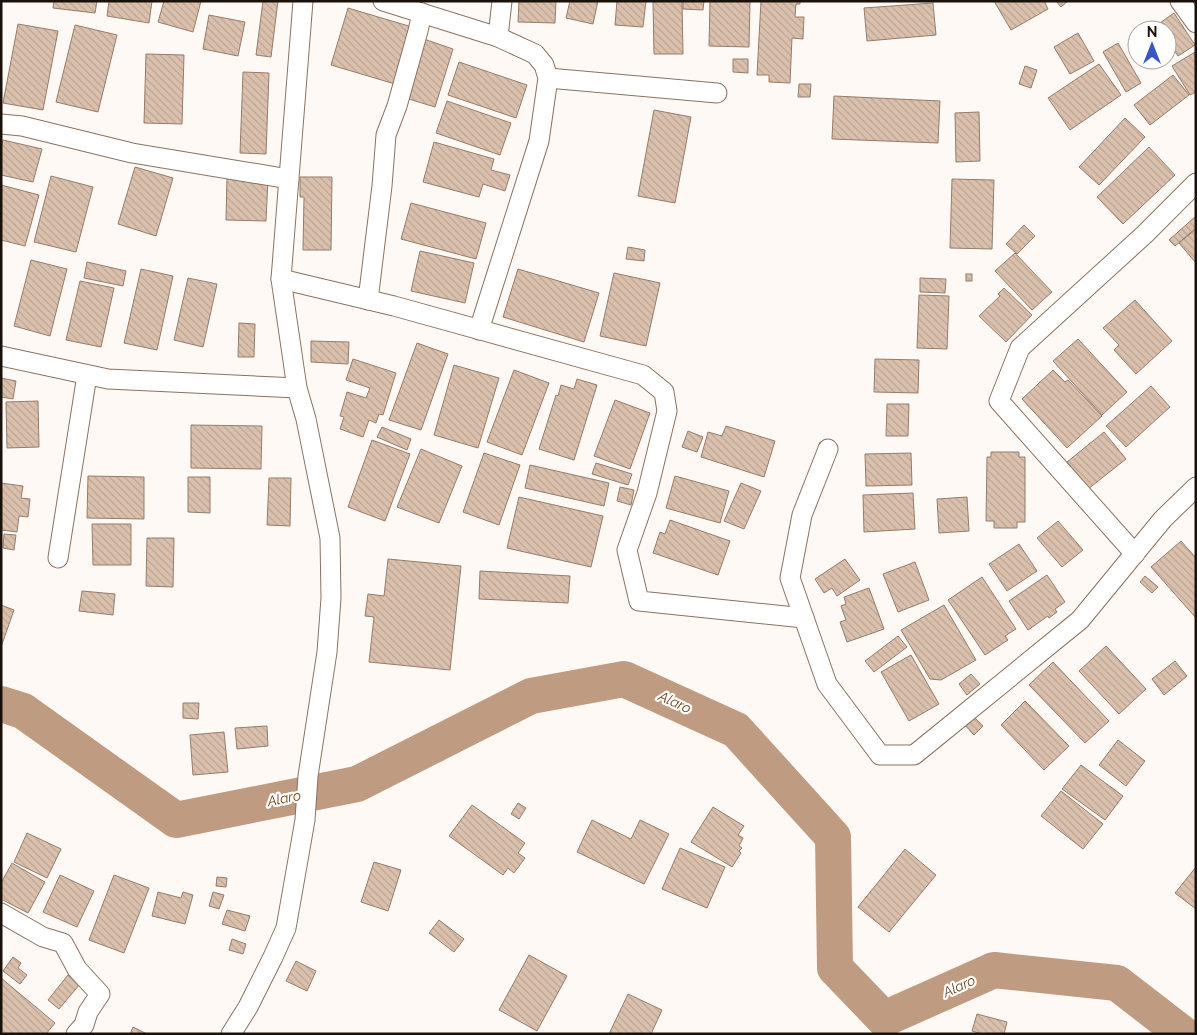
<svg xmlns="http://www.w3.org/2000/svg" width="1197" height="1035" viewBox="0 0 1197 1035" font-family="Raleway,sans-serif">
<defs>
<pattern id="building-back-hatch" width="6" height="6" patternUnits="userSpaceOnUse" patternTransform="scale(1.25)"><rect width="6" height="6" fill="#dbc1ad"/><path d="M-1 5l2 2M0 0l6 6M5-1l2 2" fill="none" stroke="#bba594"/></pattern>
</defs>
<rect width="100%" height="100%" fill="#fff9f5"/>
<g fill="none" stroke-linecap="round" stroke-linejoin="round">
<path stroke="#be9b81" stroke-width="6" d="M881,1034L884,1019"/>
<path stroke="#be9b81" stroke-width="36" d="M1,704L23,711L176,820L357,784L531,696L624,679L736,730L833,837L835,968L884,1019L994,970L1117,983L1183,1034"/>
</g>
<g fill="url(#building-back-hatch)" stroke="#957c6a">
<path d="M54,1H97L95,13L53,8Z"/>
<path d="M109,1H152L149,23L107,16Z"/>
<path d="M164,1H201L193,32L158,22Z"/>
<path d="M263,1H278L271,57L256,55Z"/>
<path d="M519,1H556L555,23L518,22Z"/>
<path d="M570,1H598L593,24L566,18Z"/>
<path d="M617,1H646L643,27L615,25Z"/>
<path d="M653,1H682L683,54H654Z"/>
<path d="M683,1H704L703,10L683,9Z"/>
<path d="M710,1H750L749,47L709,46Z"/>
<path d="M761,1H800V4H796L795,17H804L803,39L792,38L790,83L769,82V75H757Z"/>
<path d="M994,1H1044L1048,9L1011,30Z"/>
<path d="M1056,1H1068L1061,7Z"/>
<path d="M933,3L936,35L867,41L864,8Z"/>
<path d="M348,8L412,27L395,84L331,65Z"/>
<path d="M1174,13L1195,45L1178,56L1167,40V30H1160L1157,25Z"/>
<path d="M209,15L245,22L238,56L203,49Z"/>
<path d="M18,24L58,31L43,110L3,103Z"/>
<path d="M75,25L117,35L98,112L56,102Z"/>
<path d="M1078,33L1094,61L1070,74L1054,47Z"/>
<path d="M421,38L453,49L435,107L402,97Z"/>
<path d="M1118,43L1141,83L1126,92L1103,52Z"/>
<path d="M1195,52L1196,92L1190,95L1172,66Z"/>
<path d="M146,54L184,55L182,124L144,123Z"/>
<path d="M733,59H748V73L733,72Z"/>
<path d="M459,62L527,85L516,118L448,95Z"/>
<path d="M1099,64L1121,95L1070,130L1048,98Z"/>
<path d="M1025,66L1037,70L1031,88L1019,84Z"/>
<path d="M243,72L269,73L266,154L240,153Z"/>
<path d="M1173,75L1189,95L1150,125L1134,105Z"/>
<path d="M799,84H811L810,97H798Z"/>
<path d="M834,96L940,101L938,143L832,139Z"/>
<path d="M447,101L511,123L500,155L436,133Z"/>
<path d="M654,110L691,117L675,203L638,196Z"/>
<path d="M979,112L980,161L956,162L955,113Z"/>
<path d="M1125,118L1145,137L1099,185L1079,167Z"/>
<path d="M3,140L42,149L33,182L1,175V147Z"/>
<path d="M434,142L494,159L491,170L510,175L505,191L483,184L479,197L423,182Z"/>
<path d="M1149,147L1175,175L1123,224L1097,197Z"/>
<path d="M135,167L173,178L156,236L118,224Z"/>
<path d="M51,176L93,187L76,252L34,242Z"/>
<path d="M227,176L268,178L266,221L226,220Z"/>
<path d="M300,177H332L331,250H303L304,197H300Z"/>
<path d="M952,179L994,180L992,249L950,248Z"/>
<path d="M1,185L39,195L25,246L1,240Z"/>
<path d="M411,203L486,223L476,259L401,239Z"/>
<path d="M1196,216V228L1175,246L1169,240Z"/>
<path d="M1024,225L1035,236L1017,254L1006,244Z"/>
<path d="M1196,229V263L1179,243Z"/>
<path d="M628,247L645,250L644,261L626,259Z"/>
<path d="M420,251L474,263L465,303L411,291Z"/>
<path d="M1015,253L1052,292L1032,310L995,271Z"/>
<path d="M31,260L67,269L50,336L14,326Z"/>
<path d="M87,262L126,271L123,286L84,278Z"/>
<path d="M141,269L173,276L157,350L124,343Z"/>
<path d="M518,269L599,293L584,342L503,317Z"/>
<path d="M614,273L660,283L646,346L600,336Z"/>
<rect x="966" y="274" width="6" height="7"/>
<path d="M188,278L217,284L203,347L174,340Z"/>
<path d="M920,278L946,279L945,293L920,292Z"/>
<path d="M80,281L114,288L101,347L66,340Z"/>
<path d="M1004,288L1032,315L1006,342L979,316L1000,296L998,294Z"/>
<path d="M919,295L949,296L947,349L917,348Z"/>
<path d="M1135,300L1172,341L1136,374L1114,350L1119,345L1103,328Z"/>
<path d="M239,323L255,324L254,357H238Z"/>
<path d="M1078,339L1127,392L1102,415L1053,361Z"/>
<path d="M311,341L349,342L348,364L311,362Z"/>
<path d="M417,343L448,354L421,430L389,420Z"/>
<path d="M353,359L396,373L383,415L379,414L376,423L369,420L363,437L340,429L344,417L340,416L347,392L366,398L370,388L346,380Z"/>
<path d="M875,359L919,360L918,393L874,392Z"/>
<path d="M454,365L499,378L478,448L434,435Z"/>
<path d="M514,370L549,383L522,455L487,442Z"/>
<path d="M1053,370L1065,382L1068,380L1102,416L1067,448L1022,399Z"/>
<path d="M1,378L16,381L13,399L1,397Z"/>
<path d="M577,379L597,385L574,460L539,449L556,395L558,396L561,385L574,389Z"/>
<path d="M1151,386L1170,407L1126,447L1106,426Z"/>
<path d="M615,400L650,413L630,469L594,456Z"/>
<path d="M38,401L39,447L7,448L6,402Z"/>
<path d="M887,404H909L908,436H886Z"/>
<path d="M191,425L262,426L261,469L191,468Z"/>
<path d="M726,426L775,441L764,477L701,457L708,432L722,436Z"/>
<path d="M382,427L411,439L407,450L377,437Z"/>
<path d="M688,431L703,437L697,452L682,447Z"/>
<path d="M1104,432L1126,459L1088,489L1067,462Z"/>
<path d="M372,440L410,454L385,521L348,507Z"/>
<path d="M421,449L462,466L439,523L397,507Z"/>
<path d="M991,452H1019V457H1025V522H1017V528H994V521H986L987,457H991Z"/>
<path d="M484,453L520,465L499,525L463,512Z"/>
<path d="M911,453L912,485L866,486L865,454Z"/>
<path d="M596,463L632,474L628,485L592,474Z"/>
<path d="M530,465L609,483L604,506L525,488Z"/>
<path d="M88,476L144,477V519L87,518Z"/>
<path d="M675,476L729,491L720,523L666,508Z"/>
<path d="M188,477H210V513L188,512Z"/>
<path d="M269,478H291L290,526L267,525Z"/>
<path d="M1,483L23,486L21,498L30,499L28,517L19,516L17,532L1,530Z"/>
<path d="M741,483L761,491L744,529L724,521Z"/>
<path d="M620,487L634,490L631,505L617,501Z"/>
<path d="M913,493L915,529L864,532L863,495Z"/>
<path d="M519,497L603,516L591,567L507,548Z"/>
<path d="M967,497L969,531L939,533L937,499Z"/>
<path d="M670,520L730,541L718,575L653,553L660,532L665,534Z"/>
<path d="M1058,521L1083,550L1062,567L1037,538Z"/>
<path d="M92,524H131V565H93Z"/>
<path d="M4,534L16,535L14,550L3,548Z"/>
<path d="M147,538H174L173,587L146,586Z"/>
<path d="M1181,541L1196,558V618L1151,567Z"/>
<path d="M1019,544L1037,571L1007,591L989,564Z"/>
<path d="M388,559L461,566L450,670L369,662L374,617L365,616L368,594L384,596Z"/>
<path d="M845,559L860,580L837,596L832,588L824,593L815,579Z"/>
<path d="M915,562L929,600L898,612L883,574Z"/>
<path d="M480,571L570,576L568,603L479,599Z"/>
<path d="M1047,575L1065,602L1055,609L1057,612L1049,618L1048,616L1028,630L1009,601Z"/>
<path d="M1145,576L1158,587L1152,593L1140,582Z"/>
<path d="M982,577L1016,629L1005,636L1008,640L985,655L948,600Z"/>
<path d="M869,588L884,629L847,642L840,622L846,620L841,606L846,604L844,597Z"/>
<path d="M82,591L115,594L113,615L79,611Z"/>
<path d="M1,605L14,610L1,647Z"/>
<path d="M944,605L976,660L941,680L930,679L901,630Z"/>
<path d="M898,636L907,647L874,672L865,661Z"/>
<path d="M1106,646L1146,689L1119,714L1079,671Z"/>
<path d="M911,655L939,704L909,721L881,672Z"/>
<path d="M1175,661L1187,676L1164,695L1152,679Z"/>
<path d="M1053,662L1109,721L1085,743L1029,685Z"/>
<path d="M971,674L980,684L967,695L959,684Z"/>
<path d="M1025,701L1069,746L1044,770L1001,725Z"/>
<path d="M183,703H199L198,719L183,718Z"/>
<path d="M973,716L983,726L974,735L964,724Z"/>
<path d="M267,726L268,746L237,749L235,728Z"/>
<path d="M224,732L228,772L193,775L190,735Z"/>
<path d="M1118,740L1145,761L1126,786L1099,765Z"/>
<path d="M1081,765L1123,796L1105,820L1062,789Z"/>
<path d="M1061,791L1103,824L1083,849L1041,816Z"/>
<path d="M518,803L526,808L519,819L511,814Z"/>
<path d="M472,805L525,843L518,853L525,858L514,873L508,868L503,875L449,836Z"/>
<path d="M713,807L744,826L738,835L743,838L739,846L742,848L739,851L741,853L732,867L691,842Z"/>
<path d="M592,820L631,839L640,820L669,834L644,884L577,852Z"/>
<path d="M27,833L61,849L47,878L14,862Z"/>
<path d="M680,848L725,867L707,908L662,889Z"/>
<path d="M905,849L936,875L889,932L858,907Z"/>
<path d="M374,862L401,870L388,911L361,902Z"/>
<path d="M12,863L45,882L28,913L1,899V883Z"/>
<path d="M1196,867V909L1175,893Z"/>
<path d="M60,875L94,891L77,927L43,912Z"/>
<path d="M114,875L149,888L124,953L89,940Z"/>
<path d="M217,877L227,878L226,887L216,886Z"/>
<path d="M158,892L181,898L183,892L193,895L185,924L152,916Z"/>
<path d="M213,892L224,895L219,909L209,906Z"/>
<path d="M227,910L250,916L245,931L222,924Z"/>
<path d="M439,920L464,939L454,952L429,933Z"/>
<path d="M232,939L246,944L243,954L229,950Z"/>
<path d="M529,955L567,976L537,1031L499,1010Z"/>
<path d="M13,957L21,963L18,968L27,975L20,984L3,971Z"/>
<path d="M296,961L316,971L307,991L286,981Z"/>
<path d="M68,975L80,984L59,1009L48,1000Z"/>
<path d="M1,978L55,1023L46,1034H1Z"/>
<path d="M628,994L662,1010L651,1034H609Z"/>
<path d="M977,1014L1007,1022L1004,1034H982L972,1031Z"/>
<path d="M133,1027L147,1034H130Z"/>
</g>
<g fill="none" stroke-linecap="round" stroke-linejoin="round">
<g stroke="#8a7260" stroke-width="21">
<g id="minor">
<path d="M383,1L498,37L535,54L544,65L548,78L539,141L479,330"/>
<path d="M1180,1L1196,23"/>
<path d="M498,37L502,1"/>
<path d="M548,78L717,93"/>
<path d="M1,124L22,126L132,153L289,179"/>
<path d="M281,279L394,306L643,375L664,392L667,411L647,493L627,550L639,601L804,618"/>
<path d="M368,300L382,186L386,135L397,106L418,31L422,13"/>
<path d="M1,356L108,379L297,388"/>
<path d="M828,449L802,515L790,578L827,684L880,755H914L1080,620L1163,519L1196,487"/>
<path d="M1135,554L999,401L1020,348L1145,234L1196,183"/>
<path d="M58,558L87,375"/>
<path d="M1,913L43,937L63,943L77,969L100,994L88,1012L84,1025L76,1034"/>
<path d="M231,1034L248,1007L273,957L286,928L305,820L308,776L327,652L331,598L330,538L306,419L297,388L281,279L303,1"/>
</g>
</g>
<use href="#minor" stroke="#fff" stroke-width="19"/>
</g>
<g text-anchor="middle" stroke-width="4.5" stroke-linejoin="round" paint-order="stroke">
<g font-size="14" font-style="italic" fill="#6f4117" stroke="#fff">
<text transform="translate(675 702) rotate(25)" y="5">Alaro</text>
<text transform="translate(284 798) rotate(-11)" y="5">Alaro</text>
<text transform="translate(959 986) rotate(-24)" y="5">Alaro</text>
</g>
</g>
<rect width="1197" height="1035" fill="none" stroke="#1a110a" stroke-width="5"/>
<g transform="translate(1152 45)"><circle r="24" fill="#ffffff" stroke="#a3a09d"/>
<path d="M0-4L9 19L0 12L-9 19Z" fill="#3a55c7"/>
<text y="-8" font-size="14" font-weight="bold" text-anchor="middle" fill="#1a110a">N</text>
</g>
</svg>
